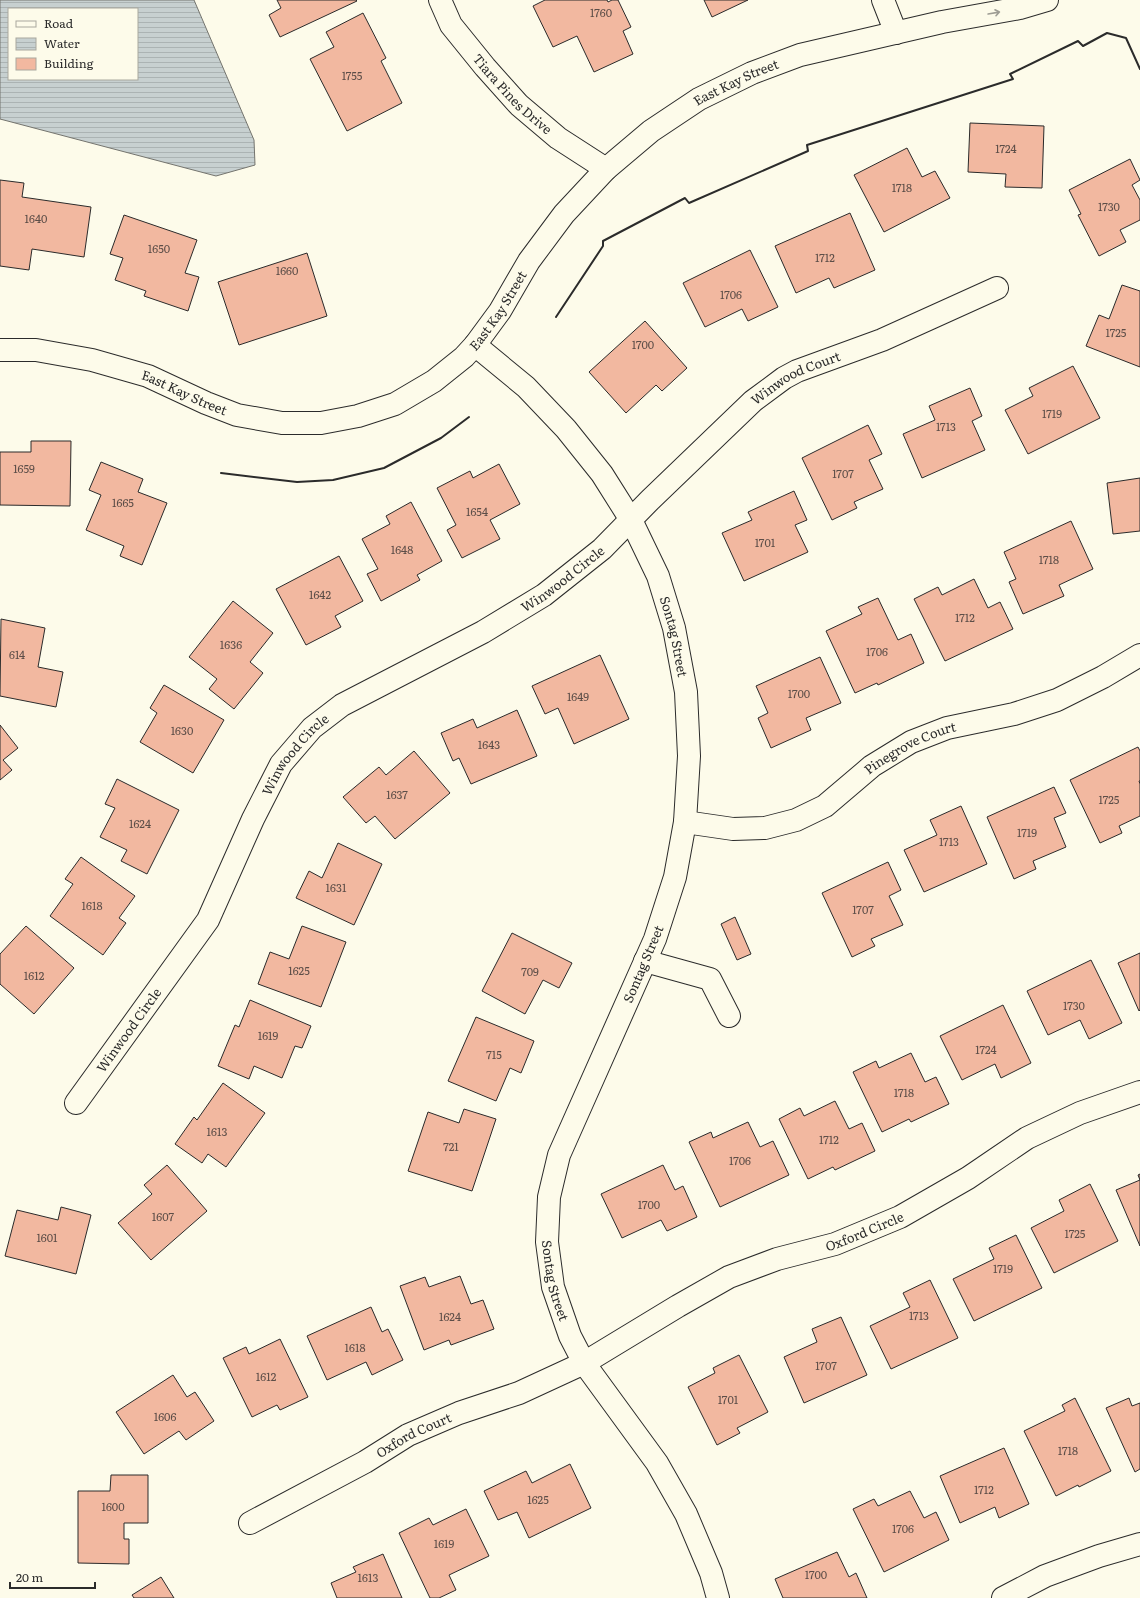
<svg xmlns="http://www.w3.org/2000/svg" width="1140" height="1598" viewBox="0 0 1140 1598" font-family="Literata,serif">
<defs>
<pattern id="water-rules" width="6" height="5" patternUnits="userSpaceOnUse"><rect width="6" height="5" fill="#c7d0d0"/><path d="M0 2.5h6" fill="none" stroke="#abb3b3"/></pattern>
</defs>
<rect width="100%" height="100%" fill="#fdfbea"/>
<path fill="url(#water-rules)" stroke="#74746e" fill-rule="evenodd" d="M0,0H194L254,140L255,165L216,176L0,119ZM9,9H137V79H9Z"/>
<g fill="#f2b8a0" stroke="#2b2b2b">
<path d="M277,0H356L357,1L280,37L269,15L281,8Z"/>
<path d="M545,0H607L608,2L612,0H618L631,27L623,31L633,54L594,72L577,36L553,47L533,6Z"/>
<path d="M704,0H748L712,17Z"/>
<path d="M363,13L386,58L381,61L402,103L347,131L310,59L334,47L326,32Z"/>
<path d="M970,123L1044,126L1042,188L1005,187L1006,174L968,172Z"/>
<path d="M907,148L922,177L935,171L950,198L884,232L854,175Z"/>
<path d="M1130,159L1140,180L1132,185L1140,200V220L1120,230L1126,242L1099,256L1078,215L1081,214L1069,190Z"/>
<path d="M0,180L24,183L22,197L91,207L84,257L32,249L29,270L0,266Z"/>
<path d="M850,213L875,270L834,288L829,278L796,293L775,246Z"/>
<path d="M124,215L197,240L185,273L199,277L188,311L144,296L146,291L115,280L123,258L110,254Z"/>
<path d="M750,250L778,307L748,321L742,309L705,327L683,283Z"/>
<path d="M307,253L327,316L239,345L218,282Z"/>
<path d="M1122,285L1140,291V367L1086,346L1099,315L1109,319Z"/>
<path d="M645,321L687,368L662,391L656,385L626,413L589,372Z"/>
<path d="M1073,366L1100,418L1028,454L1005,410L1033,396L1029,388Z"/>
<path d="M970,388L982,416L972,421L985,450L922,478L903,434L935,420L929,406Z"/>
<path d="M868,425L882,454L869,460L883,489L854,502L857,508L832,520L802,458Z"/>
<path d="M31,441H71L70,506L0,505V452H31Z"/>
<path d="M101,462L143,479L138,492L167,503L142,565L120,556L124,546L86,530L101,495L89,490Z"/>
<path d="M499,464L520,504L490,520L500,539L462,558L447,530L456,525L437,488L470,471L473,478Z"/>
<path d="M1140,478V531L1113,534L1107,483Z"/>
<path d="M794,491L807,520L795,525L808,552L744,581L722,533L752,520L748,512Z"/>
<path d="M411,502L442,561L417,575L420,580L381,601L367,574L378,569L362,539L390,524L386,516Z"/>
<path d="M1071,521L1093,569L1059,585L1064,596L1023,614L1009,582L1016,579L1004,552Z"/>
<path d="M339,556L363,601L335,616L341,627L306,645L276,589Z"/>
<path d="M974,579L988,608L1000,602L1013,629L945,661L914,599L938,587L942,595Z"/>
<path d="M878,598L898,640L911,634L924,663L878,685L877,683L855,693L826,631L862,614L858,607Z"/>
<path d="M233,601L273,633L250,662L263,673L234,709L209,689L217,679L189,657Z"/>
<path d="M1,619L45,628L38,667L63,672L56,707L0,696Z"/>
<path d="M600,655L629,719L574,744L558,708L545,714L532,686Z"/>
<path d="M820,657L841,703L806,718L811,730L771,748L758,718L768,713L756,686Z"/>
<path d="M164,685L224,720L193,773L140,742L157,713L150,708Z"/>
<path d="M517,710L537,756L471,784L459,758L453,761L441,733L473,719L477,728Z"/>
<path d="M0,725L18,748L3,760L12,770L0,780Z"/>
<path d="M1138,747L1140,751V781H1139L1140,784V816L1119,826L1122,833L1100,843L1070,780Z"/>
<path d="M414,751L450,793L395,839L375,816L366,823L343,797L379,767L386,775Z"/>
<path d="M117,779L179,810L147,874L121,861L127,850L100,837L115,808L105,804Z"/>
<path d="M1054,787L1066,813L1054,818L1066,847L1033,861L1036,869L1014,879L987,817Z"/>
<path d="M961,806L987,864L924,892L904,850L937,835L930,820Z"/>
<path d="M338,843L382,864L354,925L296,898L309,871L322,878Z"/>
<path d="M81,857L135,896L119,918L126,923L103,955L50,916L73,884L65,879Z"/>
<path d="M888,862L901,890L889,896L903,925L871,939L875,946L852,957L822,893Z"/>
<path d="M735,917L751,954L737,960L721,924Z"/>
<path d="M26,926L74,968L34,1014L0,984V954Z"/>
<path d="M302,926L346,942L321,1007L258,984L270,952L289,959Z"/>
<path d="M512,933L572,963L559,988L543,980L525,1014L482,991Z"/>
<path d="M1140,953V1010L1139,1011L1118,963Z"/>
<path d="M1091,960L1122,1023L1089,1039L1080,1020L1048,1035L1027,991Z"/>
<path d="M250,1000L311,1026L302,1048L295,1046L282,1078L254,1066L249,1079L218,1066L235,1025L239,1027Z"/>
<path d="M1003,1005L1031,1063L1001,1078L995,1064L962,1080L940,1036Z"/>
<path d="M476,1017L534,1041L521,1073L510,1068L496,1101L448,1081Z"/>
<path d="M911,1053L925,1082L936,1077L949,1104L911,1122L909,1119L882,1132L853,1072L876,1061L879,1068Z"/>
<path d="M223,1083L265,1113L226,1167L208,1154L202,1163L175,1144L194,1117L197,1120Z"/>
<path d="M835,1101L849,1129L862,1123L875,1151L835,1170L833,1167L808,1179L779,1119L800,1108L804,1116Z"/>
<path d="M464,1109L496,1119L472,1191L408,1171L428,1112L459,1123Z"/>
<path d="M748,1122L760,1147L773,1141L789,1175L720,1207L689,1142L711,1132L713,1138Z"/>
<path d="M167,1165L207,1211L151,1260L118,1223L152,1194L144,1185Z"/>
<path d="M663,1165L675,1190L683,1186L697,1217L667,1231L661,1220L622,1238L601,1194Z"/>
<path d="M1140,1174V1246L1116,1190L1140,1180L1138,1175Z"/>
<path d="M1090,1184L1118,1241L1054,1273L1031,1228L1064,1211L1059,1200Z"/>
<path d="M61,1207L91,1215L76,1274L5,1256L17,1210L58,1220Z"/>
<path d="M1016,1235L1042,1288L974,1321L953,1279L994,1259L989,1248Z"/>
<path d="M460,1276L471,1304L483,1300L494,1329L451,1345L449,1340L424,1350L400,1286L425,1277L429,1287Z"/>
<path d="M930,1280L958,1338L891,1369L870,1326L910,1307L903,1293Z"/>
<path d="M371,1307L382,1332L388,1329L403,1360L372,1375L366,1362L327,1380L307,1336Z"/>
<path d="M841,1317L867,1375L804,1403L784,1357L817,1342L812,1329Z"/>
<path d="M280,1339L308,1397L280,1410L277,1405L252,1417L223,1358L246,1347L249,1354Z"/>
<path d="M739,1355L768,1412L737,1428L740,1433L717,1445L688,1387L715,1373L713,1368Z"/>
<path d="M173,1375L187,1397L195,1392L214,1421L186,1440L179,1431L144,1454L116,1412Z"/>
<path d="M1075,1398L1111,1471L1079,1487L1078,1485L1056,1496L1024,1431L1065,1411L1062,1405Z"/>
<path d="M1129,1398L1132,1406L1140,1403V1469L1135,1472L1106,1408Z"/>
<path d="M1004,1448L1029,1504L999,1518L995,1507L960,1523L940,1476Z"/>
<path d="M570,1464L591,1508L529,1538L517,1512L498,1520L484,1491L526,1471L532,1483Z"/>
<path d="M111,1475H148V1523H124V1539H129V1564L78,1563V1491H110Z"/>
<path d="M910,1491L924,1518L936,1512L949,1540L884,1572L853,1509L874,1499L878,1506Z"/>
<path d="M466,1509L489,1556L449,1575L456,1590L439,1598H430L399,1533L429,1518L433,1525Z"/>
<path d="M837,1552L849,1577L856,1573L867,1598H783L775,1579Z"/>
<path d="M383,1554L402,1598H337L331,1583L356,1572L353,1567Z"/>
<path d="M161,1577L174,1598H134L132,1595Z"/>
</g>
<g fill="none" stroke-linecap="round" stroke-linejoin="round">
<g stroke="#2b2b2b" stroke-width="24">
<g id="minor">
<path id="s1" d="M440,0L451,25L485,67L519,105L558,138L606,169"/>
<path d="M883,0L896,33"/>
<path id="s2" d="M475,345L526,387L566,429L602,474L631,520L658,576L674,628L686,692L689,756L685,822L675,877L655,939L559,1155L549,1197L547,1242L553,1287L570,1336L584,1363L657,1463L686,1514L711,1573L718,1598"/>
<path id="s3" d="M0,350H36L92,360L148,376L206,403L237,415L282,423H321L358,416L395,404L434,381L464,357L475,345L500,311L529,261L564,214L606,169L651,131L699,99L752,73L800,55L942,22L1020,8L1047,0"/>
<path id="s4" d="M685,822L733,829L765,828L796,820L825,806L872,766L911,742L947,728L1014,714L1057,700L1103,677L1140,655"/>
<path d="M645,961L710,979L729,1016"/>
<path id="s5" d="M76,1103L208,920L253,819L281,764L312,728L342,705L483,632L544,595L602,549L650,500L753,401L784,378L797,371L882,340L997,288"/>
<path id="s6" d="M250,1523L365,1462L408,1435L459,1413L519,1393L584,1363L678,1306L729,1277L777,1259L835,1244L900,1217L968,1178L1027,1138L1080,1113L1140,1092"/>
<path d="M1003,1598L1045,1576L1099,1556L1140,1544"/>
</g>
</g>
<use href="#minor" stroke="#fdfbea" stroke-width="22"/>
<g stroke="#2b2b2b" stroke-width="2">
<path d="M556,317L603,246V241L685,198L689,203L808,151L807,145L1013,79L1010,74L1078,41L1083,46L1107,33L1126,38L1140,69"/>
<path d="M221,473L297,482L333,480L384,468L441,438L469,417"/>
</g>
</g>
<defs><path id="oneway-shaft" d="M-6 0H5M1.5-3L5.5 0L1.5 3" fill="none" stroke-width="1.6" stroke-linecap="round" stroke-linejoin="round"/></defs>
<use stroke="#9e9d94" href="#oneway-shaft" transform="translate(994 13) rotate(-10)"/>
<g text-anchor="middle" stroke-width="3" stroke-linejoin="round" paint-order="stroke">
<g font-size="11" fill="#5d4e48">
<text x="601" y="17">1760</text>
<text x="352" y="80">1755</text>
<text x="1006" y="153">1724</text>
<text x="902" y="192">1718</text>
<text x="1109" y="211">1730</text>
<text x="36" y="223">1640</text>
<text x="159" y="253">1650</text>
<text x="825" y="262">1712</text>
<text x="287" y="275">1660</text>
<text x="731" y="299">1706</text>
<text x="1116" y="337">1725</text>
<text x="643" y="349">1700</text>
<text x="1052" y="418">1719</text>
<text x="946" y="431">1713</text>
<text x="24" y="473">1659</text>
<text x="843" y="478">1707</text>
<text x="123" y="507">1665</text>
<text x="477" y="516">1654</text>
<text x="765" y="547">1701</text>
<text x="402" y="554">1648</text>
<text x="1049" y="564">1718</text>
<text x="320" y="599">1642</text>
<text x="965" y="622">1712</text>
<text x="231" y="649">1636</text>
<text x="877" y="656">1706</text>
<text x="17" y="659">614</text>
<text x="799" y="698">1700</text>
<text x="578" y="701">1649</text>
<text x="182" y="735">1630</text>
<text x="489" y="749">1643</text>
<text x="397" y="799">1637</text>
<text x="1109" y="804">1725</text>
<text x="140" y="828">1624</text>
<text x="1027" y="837">1719</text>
<text x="949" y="846">1713</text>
<text x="336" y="892">1631</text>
<text x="92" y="910">1618</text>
<text x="863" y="914">1707</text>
<text x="299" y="975">1625</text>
<text x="530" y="976">709</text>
<text x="34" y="980">1612</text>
<text x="1074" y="1010">1730</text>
<text x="268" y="1040">1619</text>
<text x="986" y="1054">1724</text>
<text x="494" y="1059">715</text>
<text x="904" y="1097">1718</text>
<text x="217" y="1136">1613</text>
<text x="829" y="1144">1712</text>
<text x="451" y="1151">721</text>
<text x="740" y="1165">1706</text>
<text x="649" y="1209">1700</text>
<text x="163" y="1221">1607</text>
<text x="1075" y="1238">1725</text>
<text x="47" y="1242">1601</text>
<text x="1003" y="1273">1719</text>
<text x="919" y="1320">1713</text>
<text x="450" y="1321">1624</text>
<text x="355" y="1352">1618</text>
<text x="826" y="1370">1707</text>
<text x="266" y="1381">1612</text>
<text x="728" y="1404">1701</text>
<text x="165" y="1421">1606</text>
<text x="1068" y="1455">1718</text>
<text x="984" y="1494">1712</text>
<text x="538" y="1504">1625</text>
<text x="113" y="1511">1600</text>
<text x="903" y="1533">1706</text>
<text x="444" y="1548">1619</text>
<text x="816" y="1579">1700</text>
<text x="368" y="1582">1613</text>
</g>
<g font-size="13" fill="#2b2b2b" stroke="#fdfbea">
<text dy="5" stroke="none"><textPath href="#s3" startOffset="887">East Kay Street</textPath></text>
<text dy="5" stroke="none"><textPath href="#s1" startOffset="120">Tiara Pines Drive</textPath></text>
<text dy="5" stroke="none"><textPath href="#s3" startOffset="551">East Kay Street</textPath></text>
<text dy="5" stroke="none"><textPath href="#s5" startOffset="1048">Winwood Court</textPath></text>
<text dy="5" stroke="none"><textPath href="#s3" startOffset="191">East Kay Street</textPath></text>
<text dy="5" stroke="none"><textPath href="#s5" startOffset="738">Winwood Circle</textPath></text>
<text dy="5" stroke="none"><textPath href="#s2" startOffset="361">Sontag Street</textPath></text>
<text dy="5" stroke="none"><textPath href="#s4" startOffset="249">Pinegrove Court</textPath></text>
<text dy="5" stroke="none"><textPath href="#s5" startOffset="414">Winwood Circle</textPath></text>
<text transform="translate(643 964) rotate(-67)" y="5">Sontag Street</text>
<text dy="5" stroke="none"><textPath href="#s5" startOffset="90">Winwood Circle</textPath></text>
<text dy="5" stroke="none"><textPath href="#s6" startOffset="683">Oxford Circle</textPath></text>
<text dy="5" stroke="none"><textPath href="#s2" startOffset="1033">Sontag Street</textPath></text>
<text dy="5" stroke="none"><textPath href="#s6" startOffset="186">Oxford Court</textPath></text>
</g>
</g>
<rect x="8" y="8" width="130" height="72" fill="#fdfbea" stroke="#a9a89e"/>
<rect x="16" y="21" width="20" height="6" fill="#fdfbea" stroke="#a9a89e"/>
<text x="44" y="28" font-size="12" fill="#2b2b2b">Road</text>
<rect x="16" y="38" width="20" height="12" fill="url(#water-rules)" stroke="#a9a89e"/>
<text x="44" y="48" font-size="12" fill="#2b2b2b">Water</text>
<rect x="16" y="58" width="20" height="12" fill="#f2b8a0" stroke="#a9a89e"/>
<text x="44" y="68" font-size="12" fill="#2b2b2b">Building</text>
<path d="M10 1582v6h85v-6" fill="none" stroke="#2b2b2b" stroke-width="2"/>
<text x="16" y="1582" font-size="12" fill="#2b2b2b" stroke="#fdfbea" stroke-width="3" paint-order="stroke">20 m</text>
</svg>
